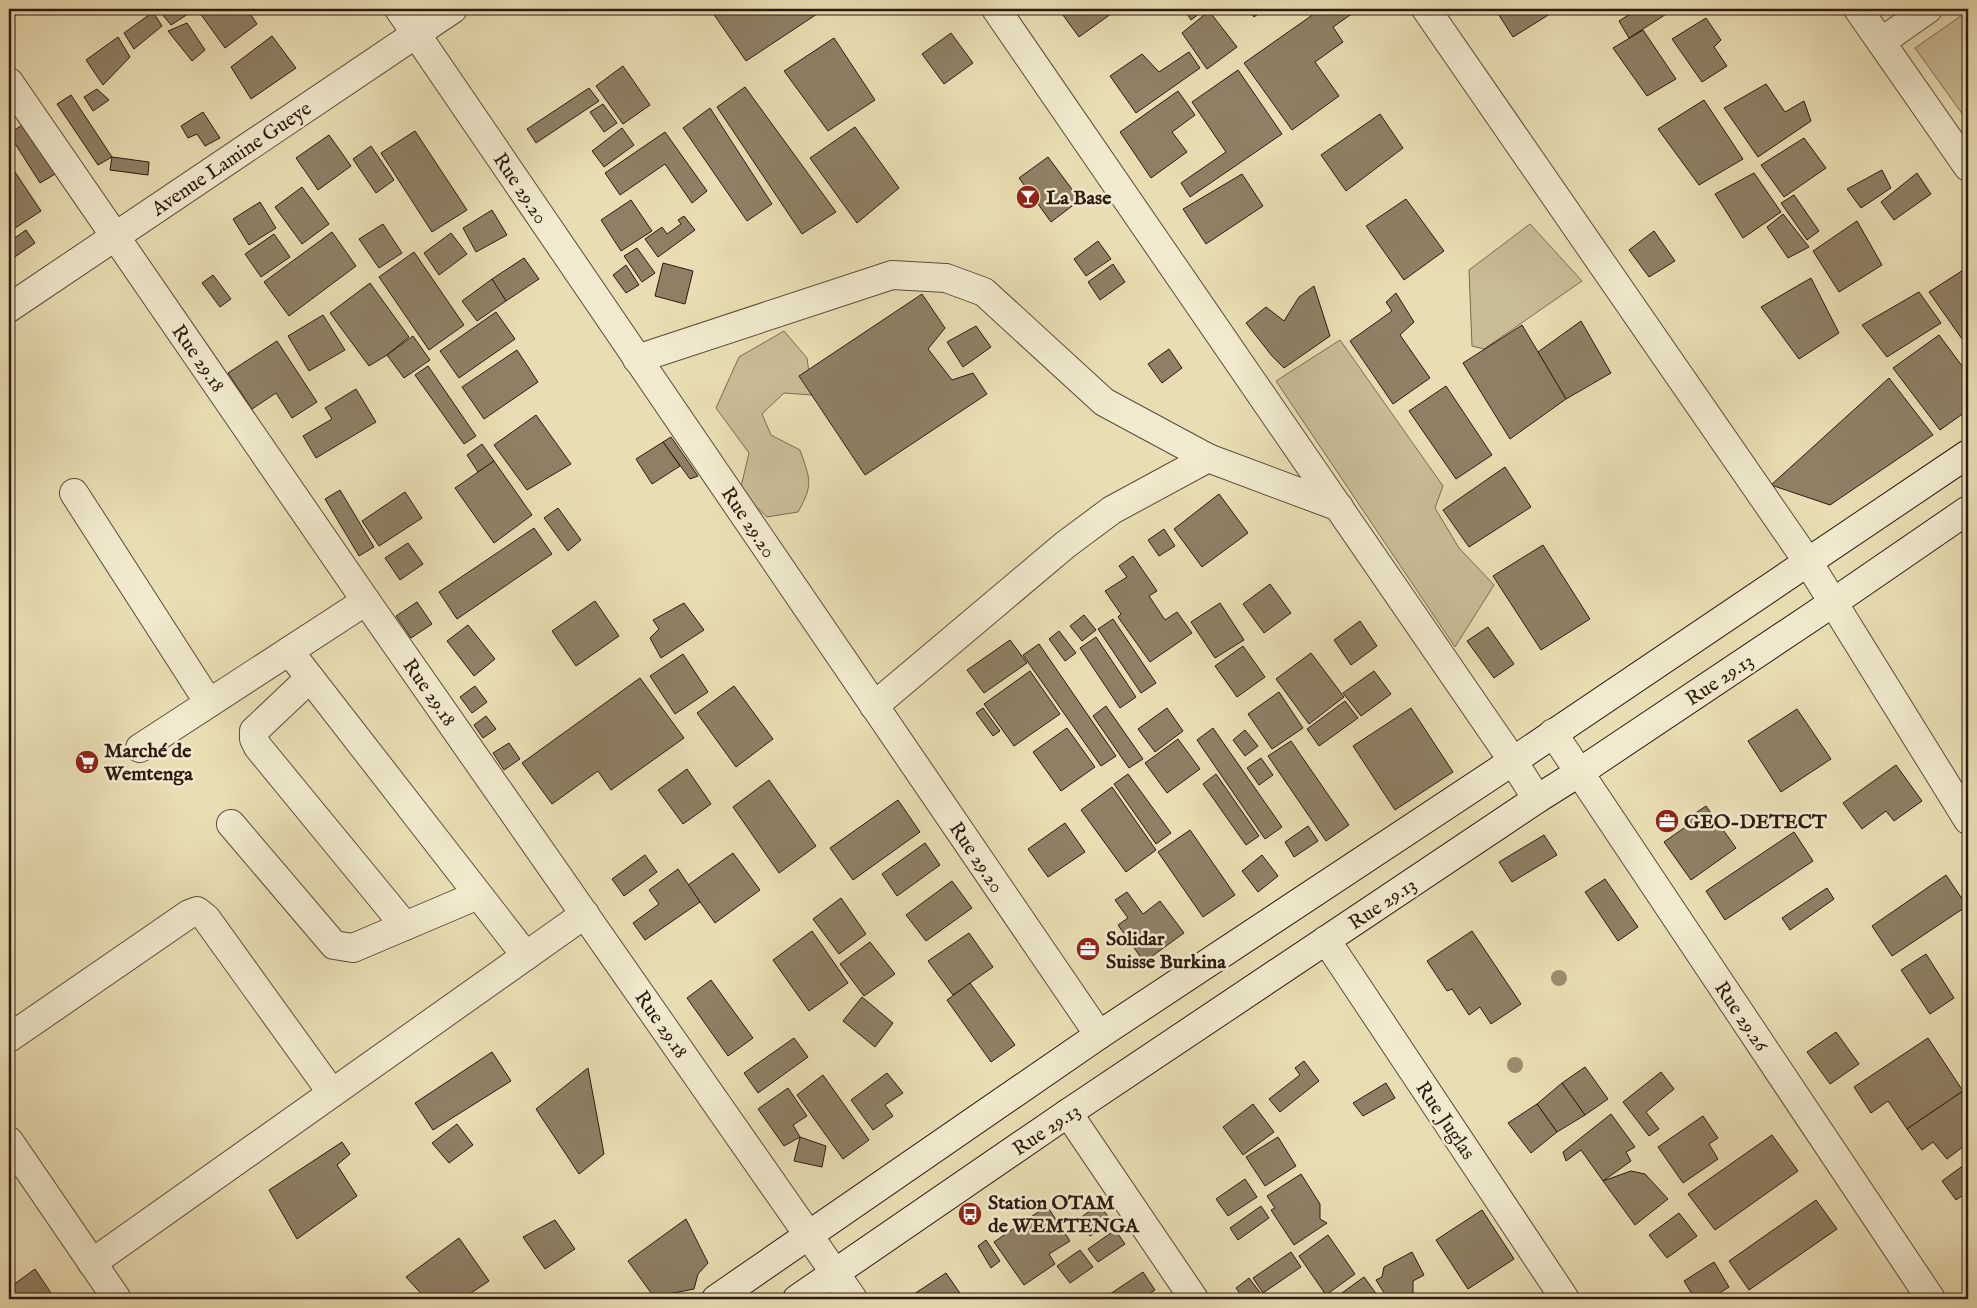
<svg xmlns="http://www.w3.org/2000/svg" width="1977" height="1308" viewBox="0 0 1977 1308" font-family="'IM FELL English',serif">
<rect width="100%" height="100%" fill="#e9deb3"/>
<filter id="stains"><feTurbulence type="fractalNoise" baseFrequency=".004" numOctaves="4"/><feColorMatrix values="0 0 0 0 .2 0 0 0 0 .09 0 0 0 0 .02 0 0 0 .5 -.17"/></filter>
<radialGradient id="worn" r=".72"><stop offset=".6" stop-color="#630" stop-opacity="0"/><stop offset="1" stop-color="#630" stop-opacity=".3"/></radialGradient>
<g fill="#c9bd97" stroke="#7b6c54">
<path d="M1968,11V122L1915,48Z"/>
<path d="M1530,224L1582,281L1484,349L1472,346L1469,270Z"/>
<path d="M784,331L807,358L812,395L784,393L762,414L771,435L800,450C810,479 814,484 798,512L767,517L740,491L749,453L716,408L739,357Z"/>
<path d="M1340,340L1443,486L1435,508L1459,548L1494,585L1455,647L1276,381Z"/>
</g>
<g fill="#8f8065" stroke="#2d1a11">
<path d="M166,9H184L188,14L171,25L161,13Z"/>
<path d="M197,9H247L257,24L225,48Z"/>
<path d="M710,9H814L817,14L746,61Z"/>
<path d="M1064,9H1113L1115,11L1079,37L1060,11Z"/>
<path d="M1184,9H1197L1200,13L1191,20Z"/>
<path d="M1248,9H1265L1254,17Z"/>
<path d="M1321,9H1350L1353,13L1333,27L1343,42L1315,62L1339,96L1292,130L1244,63Z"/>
<path d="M1495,9H1558L1513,37Z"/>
<path d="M1638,9H1674L1629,38L1619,21Z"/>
<path d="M1209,11L1237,47L1207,69L1182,33Z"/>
<path d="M153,12L162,26L134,49L124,33Z"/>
<path d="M1706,18L1721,40L1714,47L1727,66L1702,82L1672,39Z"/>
<path d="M187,23L205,50L192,61L168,31Z"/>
<path d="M1643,30L1676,79L1647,96L1613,48Z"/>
<path d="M951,33L973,63L944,84L922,54Z"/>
<path d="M272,36L296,68L251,99L231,67Z"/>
<path d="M118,37L130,57L103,85L86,60Z"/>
<path d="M834,38L875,100L828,131L784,71Z"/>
<path d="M1189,52L1200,68L1136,113L1110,76L1142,54L1159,72Z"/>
<path d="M623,66L650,105L623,124L596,86Z"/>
<path d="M1238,70L1282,134L1190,197L1181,183L1226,152L1192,102Z"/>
<path d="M1766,84L1785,112L1804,101L1811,121L1758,157L1724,108Z"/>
<path d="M745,87L836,212L802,234L717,107Z"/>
<path d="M589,88L599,101L536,143L527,129Z"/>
<path d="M97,89L109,100L93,111L84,97Z"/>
<path d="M1178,91L1195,115L1172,132L1187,152L1151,178L1120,132Z"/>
<path d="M71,95L112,157L98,165L57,104Z"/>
<path d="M1704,100L1743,159L1699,185L1658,129Z"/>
<path d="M603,104L617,123L604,132L590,112Z"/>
<path d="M710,108L772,204L747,221L683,128Z"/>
<path d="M203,112L220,138L205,146L197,134L188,138L181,126Z"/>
<path d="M1380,114L1403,148L1346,191L1321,155Z"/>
<path d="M25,123L57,173L40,183L9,134Z"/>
<path d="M855,127L899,188L857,223L810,158Z"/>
<path d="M622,128L634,145L604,167L592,151Z"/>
<path d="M415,131L467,210L432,232L381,153Z"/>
<path d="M665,132L707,191L692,203L665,164L620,195L605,173Z"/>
<path d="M329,135L351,166L318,190L296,158Z"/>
<path d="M1804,138L1826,168L1784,197L1761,165Z"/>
<path d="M371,146L394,180L376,193L353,159Z"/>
<path d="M112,157L149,162L148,175L110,170Z"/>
<path d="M1048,157L1080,200L1051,222L1019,178Z"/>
<path d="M11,166L41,211L9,232V167Z"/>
<path d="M1882,170L1891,188L1861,208L1847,189Z"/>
<path d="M1754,173L1781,212L1743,238L1715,194Z"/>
<path d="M1917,173L1931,194L1894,220L1881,202Z"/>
<path d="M1242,174L1263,206L1206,244L1183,209Z"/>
<path d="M302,187L329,224L302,244L275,207Z"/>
<path d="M1794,195L1819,231L1807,240L1781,203Z"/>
<path d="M1406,199L1444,251L1404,280L1366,226Z"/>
<path d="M631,200L652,231L621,251L601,220Z"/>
<path d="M260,202L276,228L249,245L233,219Z"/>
<path d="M492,210L507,235L476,252L463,228Z"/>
<path d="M1783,214L1809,247L1788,258L1767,227Z"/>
<path d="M684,216L695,230L658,257L645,239L662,227L667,234L681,224L678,220Z"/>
<path d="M1857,221L1882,265L1839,292L1813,251Z"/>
<path d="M383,224L402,253L379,268L359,239Z"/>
<path d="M26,230L35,243L9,261V242Z"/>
<path d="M1654,231L1675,261L1649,277L1629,250Z"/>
<path d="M332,232L356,266L289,316L264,282Z"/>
<path d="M451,233L467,254L439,275L424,253Z"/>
<path d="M274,234L290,257L261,277L245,254Z"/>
<path d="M1098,241L1111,259L1086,276L1074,259Z"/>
<path d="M637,248L655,273L642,282L624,256Z"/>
<path d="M414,252L464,325L429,350L379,277Z"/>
<path d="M524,258L539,279L506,301L492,279Z"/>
<path d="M663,263L693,271L685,304L655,296Z"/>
<path d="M1113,264L1125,282L1100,300L1088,282Z"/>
<path d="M626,265L639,285L626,293L613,275Z"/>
<path d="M1968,267V335L1962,339L1929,292Z"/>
<path d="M213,275L231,299L220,307L202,283Z"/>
<path d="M1811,278L1839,333L1799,359L1761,307Z"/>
<path d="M492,279L506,301L477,321L462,301Z"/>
<path d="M370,283L409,337L387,355L369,366L330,313Z"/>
<path d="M1314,286L1330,336L1284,368L1272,356L1246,323L1266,307L1284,321L1299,297Z"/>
<path d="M1919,292L1941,323L1887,357L1862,325Z"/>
<path d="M1396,293L1414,322L1400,335L1430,378L1393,404L1350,341L1392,311L1386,302Z"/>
<path d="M922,294L945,328L928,349L952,380L973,373L987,394L865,475L799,376Z"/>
<path d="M496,312L515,339L459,378L440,351Z"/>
<path d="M323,315L345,350L309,371L288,336Z"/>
<path d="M1581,321L1611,373L1566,399L1538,352Z"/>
<path d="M1522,325L1566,399L1510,439L1463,363Z"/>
<path d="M976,326L991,347L963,367L947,342Z"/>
<path d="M1939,335L1968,374V410L1940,430L1893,368Z"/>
<path d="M413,336L430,360L404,378L387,355Z"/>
<path d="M277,341L317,402L292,418L276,393L252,409L228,373Z"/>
<path d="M1169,349L1182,368L1162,383L1148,364Z"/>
<path d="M517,350L538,382L484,419L462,387Z"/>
<path d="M428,366L476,436L464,444L415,375Z"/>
<path d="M1889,378L1933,435L1830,505L1771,485Z"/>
<path d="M1446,386L1492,455L1456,479L1409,411Z"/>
<path d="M356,389L376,422L316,458L303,436L332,419L325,408Z"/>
<path d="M536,415L571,464L527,490L494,445Z"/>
<path d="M671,437L698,476L690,479L663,442Z"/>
<path d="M663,442L680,466L652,484L636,459Z"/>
<path d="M482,444L494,461L478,472L467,455Z"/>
<path d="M494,461L532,515L494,543L455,488Z"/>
<path d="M1505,467L1531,507L1469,547L1443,510Z"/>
<path d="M340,490L374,547L359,556L325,499Z"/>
<path d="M405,492L422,518L379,546L362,521Z"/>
<path d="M1219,494L1248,533L1202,567L1174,529Z"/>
<path d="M558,508L581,540L568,551L544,518Z"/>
<path d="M534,528L552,554L457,619L439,592Z"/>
<path d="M1164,529L1175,546L1159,556L1148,540Z"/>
<path d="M408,543L423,564L400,580L385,558Z"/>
<path d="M1543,545L1590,619L1541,650L1493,576Z"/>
<path d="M1133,556L1157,591L1149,596L1165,620L1177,612L1192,633L1150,662L1118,617L1121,614L1105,591L1127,577L1119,566Z"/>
<path d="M1270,584L1291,613L1264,633L1243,604Z"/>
<path d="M595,601L619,636L576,666L552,631Z"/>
<path d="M417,602L432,624L411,638L396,616Z"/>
<path d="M684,603L704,630L661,658L650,638L659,629L653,620Z"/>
<path d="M1220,603L1244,640L1215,658L1191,622Z"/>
<path d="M1084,615L1096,630L1082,641L1070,626Z"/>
<path d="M1113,619L1156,683L1141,693L1098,629Z"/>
<path d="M1360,621L1377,646L1351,665L1334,640Z"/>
<path d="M468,625L495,659L474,676L447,641Z"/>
<path d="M1488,627L1514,664L1494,678L1467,641Z"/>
<path d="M1059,631L1076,653L1065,661L1049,639Z"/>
<path d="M1096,637L1136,697L1120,708L1080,648Z"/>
<path d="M1010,640L1027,663L984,693L967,670Z"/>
<path d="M1039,644L1116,756L1101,766L1023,655Z"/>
<path d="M1243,646L1265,677L1237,697L1215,666Z"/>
<path d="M1311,653L1344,697L1309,724L1276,679Z"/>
<path d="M683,654L708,692L675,714L650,676Z"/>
<path d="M1030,671L1060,714L1014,746L984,704Z"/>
<path d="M1374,671L1391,694L1361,716L1343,693Z"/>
<path d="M640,678L684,738L611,790L598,771L552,804L522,763Z"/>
<path d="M475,686L487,702L472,713L460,697Z"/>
<path d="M734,686L773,739L736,767L697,713Z"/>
<path d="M1279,692L1303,728L1272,749L1248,714Z"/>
<path d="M1345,701L1358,718L1319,746L1307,729Z"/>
<path d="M1106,706L1143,759L1129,768L1093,716Z"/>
<path d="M983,708L1000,731L993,736L976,713Z"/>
<path d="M1167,708L1183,731L1155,752L1138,729Z"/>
<path d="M1411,708L1453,772L1395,810L1353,746Z"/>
<path d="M1797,709L1831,759L1781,792L1748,741Z"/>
<path d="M486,716L496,729L483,738L474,725Z"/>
<path d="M1067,728L1095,767L1061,791L1033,752Z"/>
<path d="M1213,728L1282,827L1265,839L1197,740Z"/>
<path d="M1245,730L1258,746L1245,756L1233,740Z"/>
<path d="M1178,739L1200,769L1167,793L1145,763Z"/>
<path d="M1291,741L1349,825L1326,841L1268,756Z"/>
<path d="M509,743L520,759L504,770L493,753Z"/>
<path d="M1261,758L1273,775L1259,785L1247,768Z"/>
<path d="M1896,765L1922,801L1894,821L1886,811L1862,829L1843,803Z"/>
<path d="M687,769L711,804L683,824L658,790Z"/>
<path d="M1128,774L1171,833L1156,844L1114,784Z"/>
<path d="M1216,774L1259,836L1246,845L1203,784Z"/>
<path d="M769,780L816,846L779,873L733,807Z"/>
<path d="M1112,787L1156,850L1126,872L1081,810Z"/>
<path d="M898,800L920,832L853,880L830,848Z"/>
<path d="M1706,806L1736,848L1691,880L1664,842L1691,823L1688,818Z"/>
<path d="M1065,823L1085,852L1048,877L1028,849Z"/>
<path d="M1308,826L1318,841L1294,857L1285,842Z"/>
<path d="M1190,830L1235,895L1203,917L1158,852Z"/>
<path d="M1794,832L1813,861L1725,920L1706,891Z"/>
<path d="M1544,835L1557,855L1512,882L1499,862Z"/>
<path d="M925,843L940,865L897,896L882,874Z"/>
<path d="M733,853L760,890L715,923L688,885Z"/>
<path d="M645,855L657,872L624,896L612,879Z"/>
<path d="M1262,855L1278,876L1258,892L1242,871Z"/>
<path d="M678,869L700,902L645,940L633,923L659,904L649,890Z"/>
<path d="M1946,875L1967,906L1892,956L1872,926Z"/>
<path d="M1605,879L1638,927L1618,941L1585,892Z"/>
<path d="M952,881L972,908L926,941L906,915Z"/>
<path d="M1827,888L1834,899L1790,930L1782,918Z"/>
<path d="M1127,892L1143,914L1160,901L1184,933L1144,962L1118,925L1128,918L1115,900Z"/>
<path d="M841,898L866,934L839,954L813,919Z"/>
<path d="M812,931L848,983L809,1011L773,960Z"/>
<path d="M1472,931L1521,1004L1491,1024L1480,1007L1469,1015L1452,989L1447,991L1427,961Z"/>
<path d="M969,933L993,967L953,995L928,961Z"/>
<path d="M870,942L895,974L864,996L840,964Z"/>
<path d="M1926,954L1954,998L1930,1014L1901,970Z"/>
<path d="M711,980L753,1038L728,1056L687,998Z"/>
<path d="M970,983L1015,1045L991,1062L947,1000Z"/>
<path d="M862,997L893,1023L875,1047L843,1021Z"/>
<path d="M1836,1032L1859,1064L1830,1084L1807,1052Z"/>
<path d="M794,1038L808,1057L758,1093L744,1073Z"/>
<path d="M1928,1038L1963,1091L1907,1129L1888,1101L1871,1113L1854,1087Z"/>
<path d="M492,1052L511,1081L433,1130L415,1103Z"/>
<path d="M1304,1061L1319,1081L1280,1112L1269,1099L1300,1075L1295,1068Z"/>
<path d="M1585,1067L1608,1099L1585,1115L1562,1083Z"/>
<path d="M588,1068L604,1154L579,1174L536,1109Z"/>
<path d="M1661,1072L1674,1089L1646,1112L1659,1129L1649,1136L1623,1102Z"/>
<path d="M887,1073L903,1093L885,1105L893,1116L873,1130L851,1100Z"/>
<path d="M823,1075L869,1140L843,1159L797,1095Z"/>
<path d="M1386,1083L1395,1098L1363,1116L1353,1103Z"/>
<path d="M1562,1083L1585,1115L1557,1132L1537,1104Z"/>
<path d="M788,1088L807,1116L793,1125L800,1137L784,1146L758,1109Z"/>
<path d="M1963,1091L1968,1099V1143L1947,1159L1933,1142L1922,1150L1907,1129Z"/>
<path d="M1253,1104L1274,1132L1243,1155L1223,1127Z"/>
<path d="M1537,1104L1557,1132L1531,1153L1508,1123Z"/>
<path d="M1611,1114L1635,1147L1626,1152L1631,1161L1603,1181L1581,1150L1566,1161L1563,1152Z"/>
<path d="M1703,1116L1718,1138L1709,1144L1718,1159L1683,1183L1658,1147Z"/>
<path d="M457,1124L473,1145L449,1163L432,1143Z"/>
<path d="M1772,1135L1798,1171L1715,1230L1688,1194Z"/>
<path d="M800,1137L826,1146L822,1167L794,1161Z"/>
<path d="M1278,1137L1296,1166L1265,1186L1246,1157Z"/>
<path d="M342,1142L350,1154L337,1165L357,1196L297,1239L269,1190Z"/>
<path d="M1968,1162V1192L1956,1200L1942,1181Z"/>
<path d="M1631,1171L1645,1174L1668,1199L1635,1225L1603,1181Z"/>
<path d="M1301,1174L1320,1204V1219L1327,1223L1294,1245L1271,1210L1275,1208L1267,1196Z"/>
<path d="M1245,1179L1257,1197L1228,1216L1216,1199Z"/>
<path d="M1816,1200L1837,1229L1749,1290L1729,1261Z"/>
<path d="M1099,1204L1112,1222L1090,1236L1079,1219Z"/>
<path d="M1047,1206L1070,1241L1049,1254L1055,1264L1024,1285L994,1242Z"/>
<path d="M1261,1206L1269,1218L1238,1240L1230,1228Z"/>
<path d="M1482,1210L1514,1259L1468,1289L1436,1240Z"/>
<path d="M1679,1213L1697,1236L1667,1258L1649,1235Z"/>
<path d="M686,1219L708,1263L698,1274L694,1289L654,1297L628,1261Z"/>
<path d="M555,1220L575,1249L545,1269L523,1237Z"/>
<path d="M1115,1230L1125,1244L1098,1262L1088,1249Z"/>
<path d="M1328,1235L1355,1274L1326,1295L1299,1256Z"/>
<path d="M459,1238L489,1281L462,1299H426L406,1277Z"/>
<path d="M986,1240L1000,1261L991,1268L978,1246Z"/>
<path d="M1080,1250L1093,1267L1070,1283L1057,1266Z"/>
<path d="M1291,1252L1301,1267L1263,1293L1253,1278Z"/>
<path d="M1412,1252L1424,1275L1413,1281V1293L1421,1295L1424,1299H1388L1376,1280L1382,1277L1384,1267Z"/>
<path d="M1714,1262L1729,1287L1710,1299H1695L1684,1281Z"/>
<path d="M35,1269L55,1299H9V1288Z"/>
<path d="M1143,1272L1155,1290L1142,1299H1110L1107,1296Z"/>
<path d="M946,1273L964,1299H918L914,1294Z"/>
<path d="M1364,1277L1380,1299H1335V1298Z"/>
<path d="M1249,1278L1265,1299H1244L1236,1288Z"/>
</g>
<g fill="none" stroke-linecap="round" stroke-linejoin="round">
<g stroke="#5c4b3a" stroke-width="30">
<g id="street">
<path d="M399,9L1099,1035"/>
<path d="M996,9L1513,761L1537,799"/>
<path d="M1426,9L1808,562L1968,820"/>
<path d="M1858,9L1968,167"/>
<path d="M1881,42L1928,9"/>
<path d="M9,82L366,601L853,1299"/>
<path d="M9,308L453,9"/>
<path d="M637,359L892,275L946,278L984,292L1104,402L1208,458L1339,507"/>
<path d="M74,493L209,703"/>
<path d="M289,651L526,956"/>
<path d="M310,678L254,731V739L258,747L405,926"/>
<path d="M874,706L1065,545L1112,510L1208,458"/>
<path d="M1553,733L1931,1299"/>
<path d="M140,748L366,601"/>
<path d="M231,824L334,945L353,948L478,895"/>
<path d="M1326,940L1565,1299"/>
<path d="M9,1038L189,914L197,911L206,918L332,1093"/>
<path d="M1068,1113L1194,1299"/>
<path d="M9,1141L117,1299"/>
<path d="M92,1263L585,914"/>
</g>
</g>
<g stroke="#2d1a11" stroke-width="30">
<g id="secondary">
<path d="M716,1299L1099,1035L1513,761L1968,454"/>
<path d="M797,1299L1068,1113L1537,799L1580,772L1834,602L1968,510"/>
</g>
</g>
<use href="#street" stroke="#f1eace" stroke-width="28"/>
<use href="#secondary" stroke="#f1eace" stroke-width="28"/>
</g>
<g fill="#9b8d70">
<circle cx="1559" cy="978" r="8"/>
<circle cx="1515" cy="1065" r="8"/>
</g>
<defs>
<g id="bar-disc" transform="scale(1.25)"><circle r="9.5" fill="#8f2418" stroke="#f1eace"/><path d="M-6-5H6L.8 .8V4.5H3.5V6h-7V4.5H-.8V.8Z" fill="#fff"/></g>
<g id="supermarket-disc" transform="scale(1.25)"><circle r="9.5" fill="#8f2418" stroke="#f1eace"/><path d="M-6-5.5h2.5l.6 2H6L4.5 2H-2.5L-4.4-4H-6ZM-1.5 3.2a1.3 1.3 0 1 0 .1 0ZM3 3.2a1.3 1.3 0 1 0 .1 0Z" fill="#fff"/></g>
<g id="office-disc" transform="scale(1.25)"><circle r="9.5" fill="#8f2418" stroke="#f1eace"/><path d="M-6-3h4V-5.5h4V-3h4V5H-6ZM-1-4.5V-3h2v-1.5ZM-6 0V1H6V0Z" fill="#fff"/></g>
<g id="bus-disc" transform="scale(1.25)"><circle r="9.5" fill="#8f2418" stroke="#f1eace"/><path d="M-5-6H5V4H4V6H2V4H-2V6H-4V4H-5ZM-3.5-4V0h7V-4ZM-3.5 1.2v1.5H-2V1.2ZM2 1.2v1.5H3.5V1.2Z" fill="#fff"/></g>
</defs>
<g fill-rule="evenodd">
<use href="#bar-disc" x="1028" y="197"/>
<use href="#supermarket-disc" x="87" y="762"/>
<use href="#office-disc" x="1667" y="821"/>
<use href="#office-disc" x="1088" y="949"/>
<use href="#bus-disc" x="970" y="1214"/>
</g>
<g text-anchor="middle" stroke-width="5" stroke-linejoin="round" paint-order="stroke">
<g font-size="20" fill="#2d1a11" stroke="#f1eace">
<text transform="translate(231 158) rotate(-34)" y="7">Avenue Lamine Gueye</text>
<text transform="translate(521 188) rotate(56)" y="7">Rue 29.20</text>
<text transform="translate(199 358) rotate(55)" y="7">Rue 29.18</text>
<text transform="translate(749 522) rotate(56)" y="7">Rue 29.20</text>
<text transform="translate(1719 679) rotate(-34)" y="7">Rue 29.13</text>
<text transform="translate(430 692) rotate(55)" y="7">Rue 29.18</text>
<text transform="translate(977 857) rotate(56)" y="7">Rue 29.20</text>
<text transform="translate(1382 903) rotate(-34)" y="7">Rue 29.13</text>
<text transform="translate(1742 1016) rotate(56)" y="7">Rue 29.26</text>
<text transform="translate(662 1024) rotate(55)" y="7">Rue 29.18</text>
<text transform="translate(1446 1120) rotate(56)" y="7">Rue Juglas</text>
<text transform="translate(1046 1129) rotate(-34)" y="7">Rue 29.13</text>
</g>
<g font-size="20" font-weight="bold" fill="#2d1a11" stroke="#f1eace" text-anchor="start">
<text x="1046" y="204">La Base</text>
<text x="104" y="757">Marché de<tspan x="104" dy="23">Wemtenga</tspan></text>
<text x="1684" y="828">GEO-DETECT</text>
<text x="1106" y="945">Solidar<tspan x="1106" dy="23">Suisse Burkina</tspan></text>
<text x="988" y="1209">Station OTAM<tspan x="988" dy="23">de WEMTENGA</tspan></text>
</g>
</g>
<rect width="1977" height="1308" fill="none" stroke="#e9deb3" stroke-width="30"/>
<rect x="10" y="10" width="1957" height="1288" fill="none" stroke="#2d1a11" stroke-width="2.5"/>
<rect x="15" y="15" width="1947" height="1278" fill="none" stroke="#2d1a11"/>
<rect width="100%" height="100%" filter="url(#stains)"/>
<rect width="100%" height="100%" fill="url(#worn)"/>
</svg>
